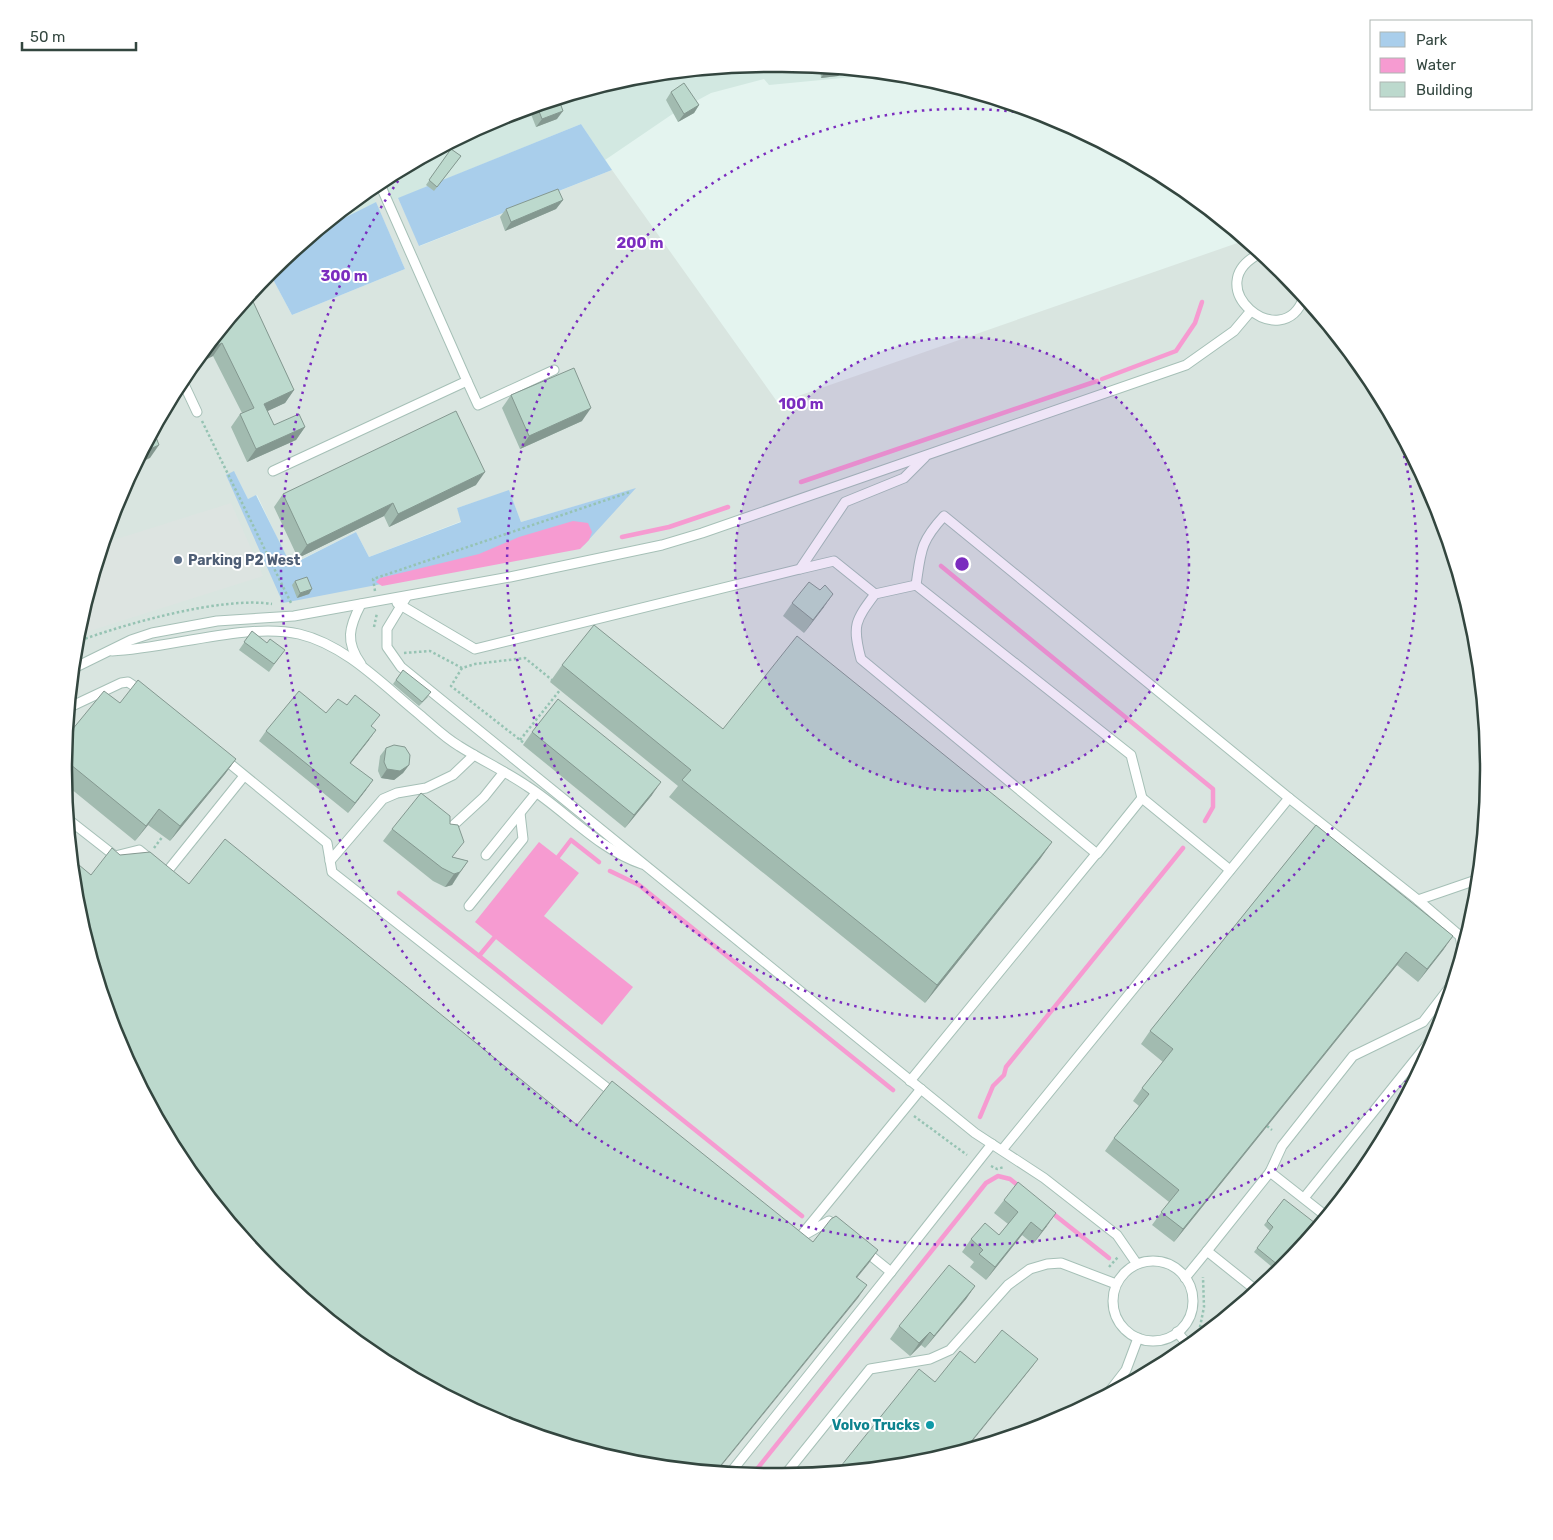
<svg xmlns="http://www.w3.org/2000/svg" width="1553" height="1540" viewBox="0 0 1553 1540" font-family="Rubik,sans-serif">
<rect width="100%" height="100%" fill="#e4f4ef"/>
<g fill="#d2e8e1">
<path d="M770,64L884,74L769,85L764,79L711,93L674,113L605,160L581,124L392,201L383,180L499,118L632,77Z"/>
<path d="M370,189L376,202L318,231Z"/>
</g>
<path fill="#d9e5e0" fill-rule="evenodd" d="M612,170L778,403L1246,240L1282,270L1370,377L1435,499L1476,632L1489,770L1476,908L1436,1040L1370,1162L1283,1269L1176,1357L1054,1422L921,1463L783,1476L632,1463L77,908L64,770L77,632L117,500L183,378L269,272L292,315L405,269L370,189L377,183L392,201L398,198L420,246ZM234,471L248,499L257,495L290,565L356,532L369,557L462,521L457,508L509,491L521,522L634,489L283,603Z"/>
<g fill="#a9ceeb">
<path d="M581,124L612,170L419,246L398,198Z"/>
<path d="M376,202L405,269L292,315L269,272L318,231Z"/>
<path d="M234,471L248,499L256,495L291,565L356,532L369,557L461,522L457,508L509,490L521,522L636,488L584,545L283,603L226,475Z"/>
</g>
<path fill="#dde4e1" d="M231,503L263,576L77,635L104,543Z"/>
<g fill="#f69bd1">
<path d="M573,521L588,523L592,532L589,540L580,549L382,586L376,582L380,578L479,554L519,537Z"/>
<path d="M539,842L579,873L544,916L633,987L602,1025L475,922Z"/>
</g>
<g fill="none" stroke-linecap="round" stroke-linejoin="round">
<g stroke="#f69bd1" stroke-width="4.5">
<path d="M1102,379L1176,351L1195,323L1202,302"/>
<path d="M801,482L1097,381"/>
<path d="M622,537L669,527L728,507"/>
<path d="M941,566L1213,789V807L1205,821"/>
<path d="M558,857L571,840L599,862"/>
<path d="M610,871L639,885L893,1090"/>
<path d="M399,893L479,956"/>
<path d="M494,938L479,956L802,1216"/>
<path d="M980,1117L993,1086L1004,1075L1006,1067L1183,848"/>
<path d="M1051,1212L1109,1258"/>
<path d="M753,1474L986,1183L998,1176L1010,1179L1020,1187"/>
</g>
<g stroke="#a6c0b7" stroke-width="11">
<g id="lane">
<path d="M1261,253C1195,285 1283,357 1304,297"/>
<path d="M182,380L197,412"/>
<path d="M467,381L478,405L554,370"/>
<path d="M273,471L467,381L379,182"/>
<path d="M800,569L834,561L875,594C855,621 852,625 861,659L1097,854L1142,798L1131,755L916,585L875,594"/>
<path d="M916,585C921,551 920,542 944,516L1289,798L1418,900L1479,879"/>
<path d="M407,596L387,629V647L401,667L975,1133L1044,1178L1117,1235L1137,1264"/>
<path d="M397,603L475,649L800,569L845,502L904,478L925,457"/>
<path d="M112,651C168,649 246,622 299,634C346,645 384,686 420,715C433,726 445,738 459,746C481,760 505,771 527,786C566,811 598,849 642,864"/>
<path d="M361,664C345,642 349,627 361,604"/>
<path d="M74,668L131,640L152,633L217,621L294,616L510,577L662,545L702,533L1186,365L1234,331L1250,312"/>
<path d="M70,707L121,683L128,682L143,692"/>
<path d="M223,758L327,843L332,872L616,1095"/>
<path d="M1142,798L1230,870"/>
<path d="M69,820L115,856L139,850L150,859"/>
<path d="M446,832L484,797L504,772"/>
<path d="M486,855L536,793"/>
<path d="M330,861L383,799L397,793L426,788L453,775L474,755"/>
<path d="M162,869L166,873L244,776"/>
<path d="M1418,900L1460,936L1463,951"/>
<path d="M469,906L523,839L520,813"/>
<path d="M910,1081L1096,854"/>
<path d="M1002,1150L1289,798"/>
<path d="M1270,1172L1282,1146L1353,1056L1423,1022L1453,983"/>
<path d="M1304,1198L1439,1030"/>
<path d="M838,1228L829,1221L799,1238L921,1089"/>
<path d="M1207,1251L1270,1172L1326,1216"/>
<circle cx="1153" cy="1301" r="40"/>
<path d="M891,1272L992,1144"/>
<path d="M1185,1278L1207,1251L1257,1291"/>
<path d="M1177,1332L1189,1346"/>
<path d="M1109,1392L1126,1370L1138,1338"/>
<path d="M731,1472L891,1272L865,1251"/>
<path d="M784,1476L870,1369L930,1359L950,1350L1008,1285L1030,1269L1047,1264L1061,1263L1116,1284"/>
</g>
</g>
<g stroke="#96c3b3" stroke-width="2.5" stroke-dasharray="2.5 2.5" stroke-linecap="butt">
<path d="M887,74V79"/>
<path d="M202,421L292,605"/>
<path d="M375,591L373,579L630,492"/>
<path d="M374,627L377,613"/>
<path d="M76,642C124,624 223,596 272,604"/>
<path d="M404,653L430,651L462,668L475,664L525,658L552,680"/>
<path d="M462,668L451,686L524,743"/>
<path d="M520,740L560,690"/>
<path d="M154,848L163,836"/>
<path d="M914,1116L967,1155"/>
<path d="M1267,1126L1272,1130"/>
<path d="M991,1166L997,1169L1004,1167"/>
<path d="M1109,1267L1118,1257"/>
<path d="M1200,1337L1199,1332L1204,1307L1203,1277"/>
</g>
<use href="#lane" stroke="#fff" stroke-width="9"/>
</g>
<g fill="#a2bbb0">
<path d="M820,68L841,70L842,72L838,76L821,78Z"/>
<path d="M703,70L700,75L697,71Z"/>
<path d="M671,92L699,105L694,113L678,122L666,100Z"/>
<path d="M559,100L557,119L536,127L529,109Z"/>
<path d="M451,149L461,156L434,191L426,185Z"/>
<path d="M563,200L556,209L505,231L500,217L506,209Z"/>
<path d="M250,295L294,390L285,403L267,411L274,425L305,427L296,440L247,462L231,427L240,414L242,413L213,356L207,359L204,352Z"/>
<path d="M511,395L582,421L520,449L502,408Z"/>
<path d="M476,485L389,527L384,516L298,558L274,507L283,494Z"/>
<path d="M295,581L312,589L309,594L297,598L292,585Z"/>
<path d="M820,590L824,607L804,633L783,616L792,603Z"/>
<path d="M252,631L279,658L269,672L239,650Z"/>
<path d="M562,665L723,729L1052,842L1040,859L925,1003L669,797L678,786L550,682Z"/>
<path d="M403,670L428,697L419,706L393,684Z"/>
<path d="M120,703L236,759L225,774L170,841L148,825L135,841L65,784L64,770L67,736Z"/>
<path d="M326,713L372,726L369,740L350,764L366,790L348,813L259,741L266,731Z"/>
<path d="M532,732L652,795L625,828L523,745Z"/>
<path d="M386,748L409,765L403,773L394,780L381,778L378,771L380,756Z"/>
<path d="M1316,825L1444,949L1418,982L1397,965L1174,1242L1152,1225L1169,1202L1105,1151L1114,1138L1139,1106L1133,1101L1142,1088L1163,1062L1141,1044L1150,1031Z"/>
<path d="M392,829L453,857L468,861L452,885L445,887L433,881L383,841Z"/>
<path d="M1284,1199L1283,1269L1279,1273L1254,1252L1270,1231L1264,1225Z"/>
<path d="M1004,1200L1047,1226L1033,1244L1022,1235L986,1280L970,1267L974,1262L962,1252L971,1239L999,1235L1008,1224L994,1213Z"/>
<path d="M975,1286L966,1299L925,1348L921,1345L910,1356L890,1339L899,1326Z"/>
</g>
<g fill="#849890">
<path d="M842,72L838,76L821,78L824,73Z"/>
<path d="M699,105L694,113L678,122L684,114Z"/>
<path d="M563,111L557,119L536,127L542,119Z"/>
<path d="M563,200L556,209L505,231L511,222Z"/>
<path d="M222,343L213,356L207,359L216,346Z"/>
<path d="M294,390L285,403L255,417L264,404Z"/>
<path d="M591,408L582,421L520,449L529,436Z"/>
<path d="M305,427L296,440L247,462L256,449Z"/>
<path d="M159,445L150,458L137,464L143,452Z"/>
<path d="M485,472L476,485L389,527L398,514Z"/>
<path d="M393,503L384,516L298,558L307,545Z"/>
<path d="M312,589L309,594L297,598L300,593Z"/>
<path d="M833,594L824,607L804,633L813,620Z"/>
<path d="M376,730L369,740L343,773L350,763Z"/>
<path d="M236,759L225,774L170,841L180,826Z"/>
<path d="M409,765L403,773L394,780L381,778L387,769Z"/>
<path d="M373,780L366,790L348,813L355,803Z"/>
<path d="M661,782L652,795L625,828L634,815Z"/>
<path d="M159,809L148,825L135,841L146,826Z"/>
<path d="M1052,842L1040,859L925,1003L937,985Z"/>
<path d="M460,872L452,885L445,887L454,874Z"/>
<path d="M1453,936L1444,949L1418,982L1427,969Z"/>
<path d="M1406,952L1397,965L1174,1242L1183,1229Z"/>
<path d="M1056,1213L1047,1226L1033,1244L1042,1231Z"/>
<path d="M1031,1222L1022,1235L986,1280L995,1267Z"/>
<path d="M878,1250L869,1263L847,1290L856,1277Z"/>
<path d="M867,1285L858,1298L718,1470H717Z"/>
<path d="M975,1286L966,1299L925,1348L934,1336Z"/>
<path d="M930,1332L921,1345L910,1356L919,1343Z"/>
<path d="M1038,1359L1032,1367L966,1449H965Z"/>
</g>
<g fill="#bcd9cd" stroke="#849890">
<path d="M823,69L841,70L842,72L824,73Z"/>
<path d="M684,83L699,105L684,114L671,92Z"/>
<path d="M559,100L563,111L542,119L537,106Z"/>
<path d="M451,149L461,156L437,187L429,180Z"/>
<path d="M558,189L563,200L511,222L506,209Z"/>
<path d="M250,295L294,390L264,404L274,425L299,414L305,427L256,449L240,414L254,408L222,343L216,346L213,340Z"/>
<path d="M574,368L591,408L529,436L511,395Z"/>
<path d="M456,411L485,472L398,514L393,503L307,545L283,494Z"/>
<path d="M154,432L159,445L143,452Z"/>
<path d="M307,577L312,589L300,593L295,581Z"/>
<path d="M809,582L820,590L825,585L833,594L813,620L792,603Z"/>
<path d="M594,625L723,729L797,636L1052,842L937,985L682,780L691,770L562,665Z"/>
<path d="M252,631L267,643L270,639L285,650L274,664L244,642Z"/>
<path d="M403,670L431,692L422,702L396,680Z"/>
<path d="M138,680L236,759L180,826L159,809L146,826L65,760L67,736L104,691L120,703Z"/>
<path d="M299,691L326,713L338,699L347,705L355,695L380,715L371,726L376,730L350,763L373,780L355,803L266,731Z"/>
<path d="M558,699L661,782L634,815L532,732Z"/>
<path d="M394,745L405,747L410,755L409,765L400,771L387,769L384,762L386,748Z"/>
<path d="M421,793L450,816V824L458,825L464,842L452,857L468,861L460,872L454,874L442,868L392,829Z"/>
<path d="M1316,825L1453,936L1427,969L1406,952L1183,1229L1161,1212L1179,1190L1114,1138L1149,1094L1142,1088L1173,1049L1150,1031Z"/>
<path d="M225,839L577,1125L612,1081L813,1242L831,1219L836,1216L878,1250L856,1277L867,1285L717,1470L632,1463L500,1423L378,1357L271,1270L183,1163L118,1041L77,908L73,860L91,875L112,848L120,855L150,852L189,884Z"/>
<path d="M1018,1182L1056,1213L1042,1231L1031,1222L995,1267L979,1254L983,1250L971,1239L985,1223L999,1235L1018,1212L1004,1200Z"/>
<path d="M1284,1199L1315,1223L1317,1219L1321,1222L1283,1269L1257,1248L1273,1227L1267,1221Z"/>
<path d="M949,1265L975,1286L934,1336L930,1332L919,1343L899,1326Z"/>
<path d="M1002,1330L1038,1359L965,1449L921,1463L837,1471L919,1369L935,1382L960,1351L975,1363Z"/>
</g>
<circle cx="962" cy="564" r="227" fill="#7b2cbf" fill-opacity=".12"/>
<g fill="none" stroke="#7b2cbf" stroke-width="2.5" stroke-dasharray="2.5 5">
<circle cx="962" cy="564" r="227"/>
<path d="M1396 427A455 455 0 1 1 1053 118"/>
<path d="M1418 1071A682 682 0 0 1 407 168"/>
</g>
<circle fill="#5c6f8a" stroke="#fff" stroke-width="2" cx="178" cy="560" r="5"/>
<circle fill="#0f9aa8" stroke="#fff" stroke-width="2" cx="930" cy="1425" r="5"/>
<g text-anchor="middle" stroke-width="4" stroke-linejoin="round" paint-order="stroke">
<g font-size="14" font-weight="bold" fill="#4e5e75" stroke="#fff" text-anchor="start">
<text x="188" y="565">Parking P2 West</text>
</g>
<g font-size="14" font-weight="bold" fill="#0d838f" stroke="#fff" text-anchor="end">
<text x="920" y="1430">Volvo Trucks</text>
</g>
</g>
<path d="M0 0H1553V1540H0ZM770 72H782A698 698 0 0 1 1480 770V770A698 698 0 0 1 782 1468H770A698 698 0 0 1 72 770V770A698 698 0 0 1 770 72Z" fill="#fff" fill-rule="evenodd"/>
<path fill="none" stroke="#33463f" stroke-width="2.5" d="M770 72H782A698 698 0 0 1 1480 770V770A698 698 0 0 1 782 1468H770A698 698 0 0 1 72 770V770A698 698 0 0 1 770 72Z"/>
<circle cx="962" cy="564" r="8" fill="#7b2cbf" stroke="#fff" stroke-width="2.5"/>
<g font-size="15" text-anchor="middle" font-weight="bold" fill="#7b2cbf" stroke="#fff" stroke-width="4" stroke-linejoin="round" paint-order="stroke">
<text x="640" y="248">200 m</text>
<text x="344" y="281">300 m</text>
<text x="801" y="409">100 m</text>
</g>
<rect x="1370" y="20" width="162" height="90" fill="#ffffff" stroke="#adb5b2"/>
<rect x="1380" y="32" width="25" height="15" fill="#a9ceeb" stroke="#adb5b2"/>
<text x="1416" y="45" font-size="15" fill="#33463f">Park</text>
<rect x="1380" y="58" width="25" height="15" fill="#f69bd1" stroke="#adb5b2"/>
<text x="1416" y="70" font-size="15" fill="#33463f">Water</text>
<rect x="1380" y="82" width="25" height="15" fill="#bcd9cd" stroke="#adb5b2"/>
<text x="1416" y="95" font-size="15" fill="#33463f">Building</text>
<path d="M22 42v8h114v-8" fill="none" stroke="#33463f" stroke-width="2.5"/>
<text x="30" y="42" font-size="15" fill="#33463f" stroke="#ffffff" stroke-width="4" paint-order="stroke">50 m</text>
</svg>
